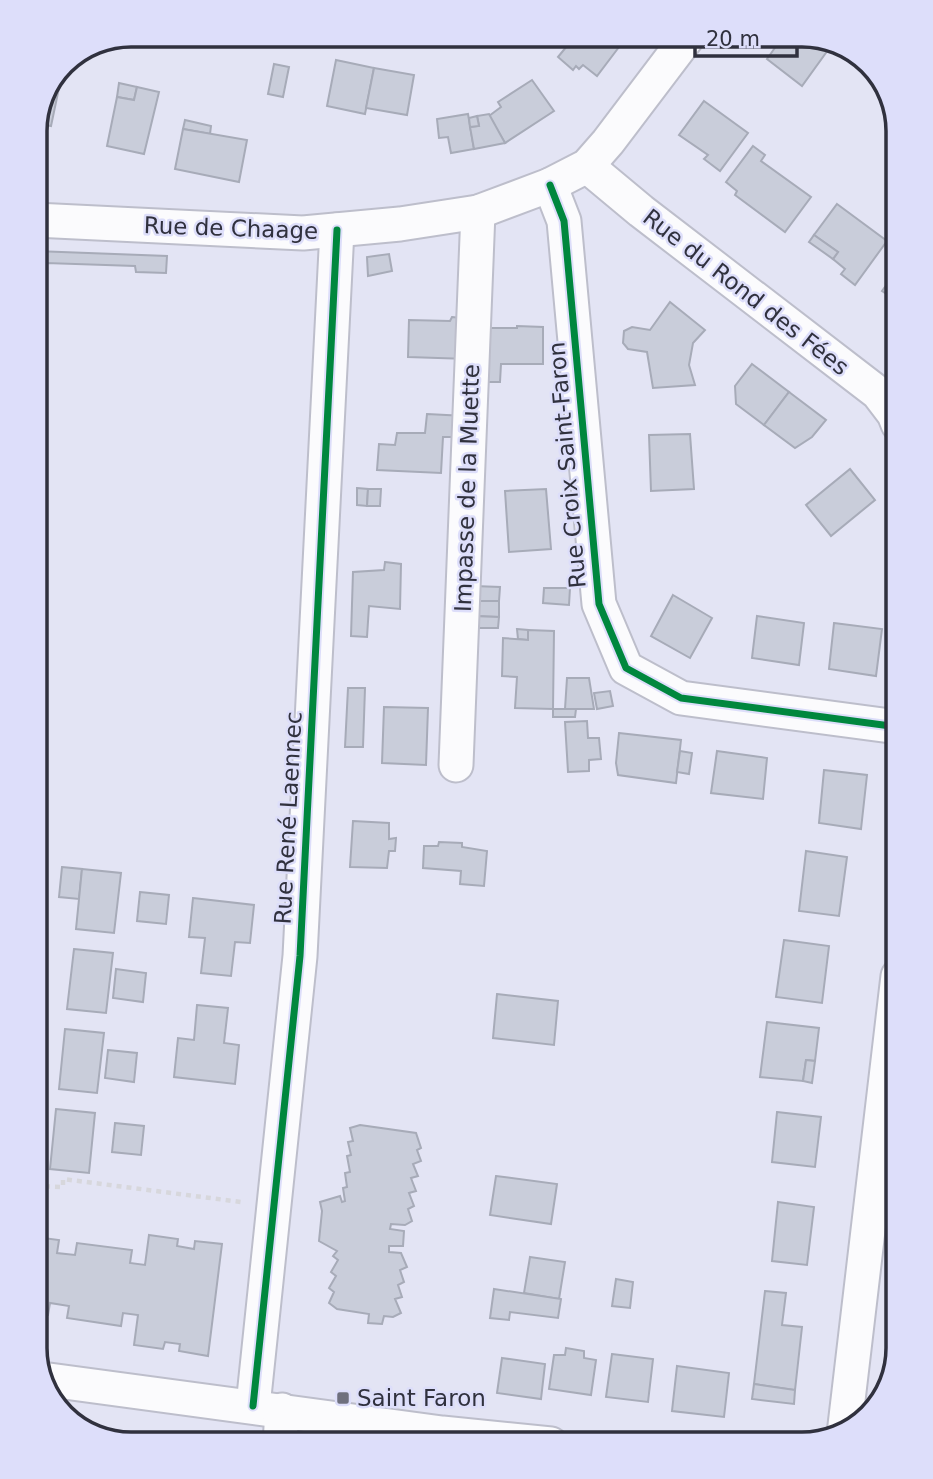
<svg xmlns="http://www.w3.org/2000/svg" width="933" height="1479" viewBox="0 0 933 1479" font-family="'DejaVu Sans',sans-serif">
<rect width="100%" height="100%" fill="#e3e4f4"/>
<g fill="#c9cdda" stroke="#a7abb8" stroke-width="2">
<path d="M576,35H603L619,47L597,76L583,65L579,69L576,66L573,70L558,57Z"/>
<path d="M784,35H809L833,43L802,86L767,59Z"/>
<path d="M336,60L374,68L365,114L327,106Z"/>
<path d="M274,64L289,67L283,97L268,94Z"/>
<path d="M374,68L414,75L407,115L366,108Z"/>
<path d="M532,80L554,111L505,143L489,116L501,107L498,102Z"/>
<path d="M119,83L137,87L134,100L117,97Z"/>
<path d="M53,86L59,88L51,126L36,123Z"/>
<path d="M137,87L159,92L144,154L107,146L117,97L134,100Z"/>
<path d="M704,101L748,133L720,171L704,159L708,155L679,135Z"/>
<path d="M468,114L474,149L451,153L448,137L439,138L437,119Z"/>
<path d="M489,114L505,143L474,149L470,127L479,126L477,116Z"/>
<path d="M477,116L479,126L470,127L469,118Z"/>
<path d="M185,120L211,126L210,134L183,129Z"/>
<path d="M183,129L247,140L239,182L175,169Z"/>
<path d="M753,146L765,155L761,161L811,197L785,232L735,195L737,191L726,182Z"/>
<path d="M837,204L887,241L855,285L841,274L845,269L833,259L838,252L814,235Z"/>
<path d="M814,235L838,252L833,259L809,242Z"/>
<path d="M35,251L167,256L166,273L136,272L135,266L46,263L43,291L35,290Z"/>
<path d="M389,254L392,271L368,276L367,257Z"/>
<path d="M898,269V300L897,301L882,291Z"/>
<path d="M670,302L705,330L693,343L689,365L695,385L653,388L647,352L628,349L623,343L624,331L632,327L650,330Z"/>
<path d="M452,317L469,319L468,359L408,357L409,320L450,321Z"/>
<path d="M517,326L543,327V364H501L500,382H482L484,328H517Z"/>
<path d="M752,364L789,392L764,425L736,404L735,386Z"/>
<path d="M789,392L826,420L812,437L795,448L764,425Z"/>
<path d="M427,414L465,416L464,437H443L441,473L377,470L379,444L395,445L397,433H425Z"/>
<path d="M690,434L694,489L651,491L649,435Z"/>
<path d="M850,469L875,500L831,536L806,505Z"/>
<path d="M357,488L368,489L367,506L357,505Z"/>
<path d="M368,489H381L380,506H367Z"/>
<path d="M546,489L551,549L509,552L505,491Z"/>
<path d="M385,562L401,564L400,609L369,606L367,637L351,636L353,572L384,570Z"/>
<path d="M474,586L500,587L499,601H473Z"/>
<path d="M544,588H570L569,605L543,603Z"/>
<path d="M673,595L712,618L690,658L651,636Z"/>
<path d="M473,601H499V617L473,616Z"/>
<path d="M473,616L499,617L498,628H472Z"/>
<path d="M757,616L804,623L799,665L752,658Z"/>
<path d="M834,623L882,629L876,676L829,669Z"/>
<path d="M517,629L528,630V640L518,639Z"/>
<path d="M528,630L554,631L553,709L515,708L517,677L502,676L503,638L528,640Z"/>
<path d="M567,678H589L594,709H565Z"/>
<path d="M348,688H365L363,747H345Z"/>
<path d="M610,691L613,706L597,709L594,693Z"/>
<path d="M384,707L428,708L426,765L382,763Z"/>
<path d="M553,709H576L575,717H553Z"/>
<path d="M587,721L588,738H599L601,759L589,760V771L568,772L565,722Z"/>
<path d="M619,733L681,740L676,783L618,775L616,763Z"/>
<path d="M680,751L692,753L689,774L677,772Z"/>
<path d="M717,751L767,758L763,799L711,793Z"/>
<path d="M824,770L867,775L861,829L819,823Z"/>
<path d="M353,821L389,823V839L396,838L395,851H389L387,868L350,867Z"/>
<path d="M439,842L462,843V847L487,851L484,886L460,884L461,871L423,868L424,846H438Z"/>
<path d="M806,851L847,857L839,916L799,911Z"/>
<path d="M62,867L82,869L79,899L59,897Z"/>
<path d="M82,869L121,873L114,933L76,929Z"/>
<path d="M140,892L169,895L166,924L137,921Z"/>
<path d="M193,898L254,905L250,943L235,942L231,976L201,973L205,938L189,937Z"/>
<path d="M784,940L829,946L822,1003L776,997Z"/>
<path d="M74,949L113,953L106,1013L67,1009Z"/>
<path d="M116,969L146,973L143,1002L113,998Z"/>
<path d="M497,994L558,1001L554,1045L493,1038Z"/>
<path d="M197,1005L228,1008L224,1043L239,1045L235,1084L174,1077L178,1038L194,1040Z"/>
<path d="M767,1022L819,1028L815,1061L806,1060L803,1081L760,1077Z"/>
<path d="M65,1029L104,1033L97,1093L59,1089Z"/>
<path d="M108,1050L137,1053L134,1082L105,1078Z"/>
<path d="M806,1060L815,1061L812,1083L803,1081Z"/>
<path d="M56,1109L95,1113L89,1173L50,1169Z"/>
<path d="M777,1112L821,1117L815,1167L772,1162Z"/>
<path d="M115,1123L144,1126L141,1155L112,1152Z"/>
<path d="M360,1125L416,1133L421,1148L417,1150L421,1161L413,1164L418,1176L411,1178L416,1191L409,1193L414,1206L408,1209L412,1221L405,1225L391,1224L390,1229L404,1231L403,1246H389V1252L401,1253L407,1267L400,1270L404,1282L398,1285L402,1297L395,1299L401,1313L393,1317L384,1316L382,1324L368,1323L369,1314L337,1309L329,1303L334,1292L329,1288L336,1276L331,1272L338,1260L333,1256L337,1251L319,1241L322,1211L320,1202L340,1196L342,1202L345,1201L343,1188L347,1187L345,1173L350,1172L347,1156L351,1155L348,1142L353,1141L350,1128Z"/>
<path d="M496,1176L557,1184L551,1224L490,1215Z"/>
<path d="M778,1202L814,1207L807,1265L772,1261Z"/>
<path d="M149,1235L178,1239L177,1246L194,1249L195,1241L222,1244L208,1356L179,1351L180,1344L165,1342L163,1349L134,1345L138,1315L123,1313L121,1326L67,1318L69,1306L50,1303L48,1315L35,1314V1237L59,1240L57,1253L75,1255L77,1243L132,1250L130,1263L145,1265Z"/>
<path d="M530,1257L565,1262L559,1299L524,1293Z"/>
<path d="M616,1279L633,1282L630,1308L612,1306Z"/>
<path d="M494,1289L561,1299L558,1318L510,1312L509,1320L490,1318Z"/>
<path d="M765,1291L786,1293L782,1325L802,1327L795,1390L754,1384Z"/>
<path d="M566,1348L584,1351V1358L596,1360L591,1395L549,1389L554,1355H565Z"/>
<path d="M612,1354L653,1359L648,1402L606,1397Z"/>
<path d="M502,1358L545,1364L541,1399L497,1393Z"/>
<path d="M677,1366L729,1373L724,1417L672,1411Z"/>
<path d="M754,1384L795,1390L794,1404L752,1399Z"/>
</g>
<g fill="none" stroke-linecap="round" stroke-linejoin="round">
<g stroke="#bdbecb" stroke-width="37">
<g id="minor">
<path d="M587,166L641,211L878,393L894,414L898,424"/>
<path d="M550,185L564,221L599,604L626,668L681,698L898,727"/>
<path d="M35,220L303,233L400,224L478,212L550,185L587,166L608,142L689,35"/>
<path d="M456,765L478,212"/>
<path d="M42,1379L442,1433L551,1444"/>
<path d="M253,1406L300,956L337,230"/>
<path d="M844,1434L898,976"/>
<path d="M280,1444L282,1410"/>
</g>
</g>
<path stroke="#d7d7dc" stroke-width="4.5" stroke-dasharray="5 5" stroke-linecap="butt" d="M35,1186L63,1187V1179L241,1202"/>
<use href="#minor" stroke="#fbfbfd" stroke-width="33"/>
<g stroke="#dddefa" stroke-width="11">
<g id="cycleway">
<path d="M550,185L564,221L599,604L626,668L681,698L898,727"/>
<path d="M253,1406L300,956L337,230"/>
</g>
</g>
<use href="#cycleway" stroke="#00873e" stroke-width="7"/>
</g>
<rect fill="#6f707e" stroke="#dddefa" stroke-width="2.5" x="336" y="1391" width="14" height="14" rx="3.5"/>
<g text-anchor="middle" stroke-width="5" stroke-linejoin="round" paint-order="stroke">
<g font-size="23" fill="#30313e" stroke="#dddefa">
<text transform="translate(231 228) rotate(2)" y="8">Rue de Chaage</text>
<text transform="translate(746 292) rotate(38)" y="8">Rue du Rond des Fées</text>
<text transform="translate(567 465) rotate(-95)" y="8">Rue Croix Saint-Faron</text>
<text transform="translate(467 488) rotate(-88)" y="8">Impasse de la Muette</text>
<text transform="translate(288 818) rotate(-87)" y="8">Rue René Laennec</text>
</g>
<g font-size="23" fill="#30313e" stroke="#dddefa" text-anchor="start">
<text x="357" y="1406">Saint Faron</text>
</g>
</g>
<path d="M0 0H933V1479H0ZM131 47H802A84 84 0 0 1 886 131V1348A84 84 0 0 1 802 1432H131A84 84 0 0 1 47 1348V131A84 84 0 0 1 131 47Z" fill="#dddefa" fill-rule="evenodd"/>
<path fill="none" stroke="#30313e" stroke-width="3.5" d="M131 47H802A84 84 0 0 1 886 131V1348A84 84 0 0 1 802 1432H131A84 84 0 0 1 47 1348V131A84 84 0 0 1 131 47Z"/>
<path d="M695 46v10h102v-10" fill="none" stroke="#30313e" stroke-width="3.5"/>
<text x="706" y="46" font-size="21" fill="#30313e" stroke="#dddefa" stroke-width="5" paint-order="stroke">20 m</text>
</svg>
